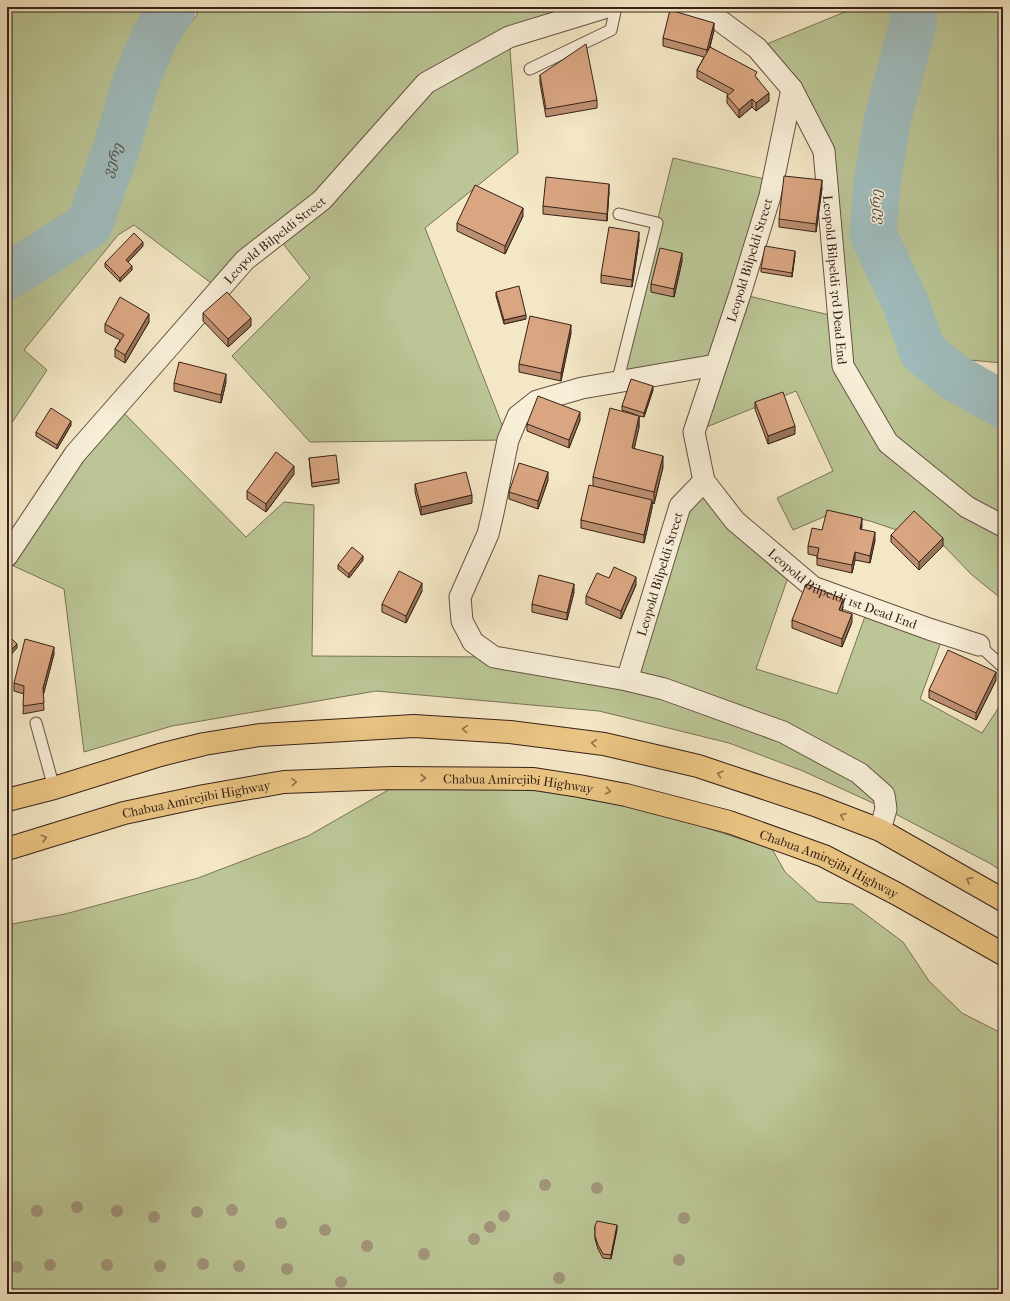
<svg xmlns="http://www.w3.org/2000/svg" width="1010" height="1301" viewBox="0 0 1010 1301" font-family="'IM FELL French Canon','Noto Serif Georgian',serif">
<rect width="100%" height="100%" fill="#f4e7c5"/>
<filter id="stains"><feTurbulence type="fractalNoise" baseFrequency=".005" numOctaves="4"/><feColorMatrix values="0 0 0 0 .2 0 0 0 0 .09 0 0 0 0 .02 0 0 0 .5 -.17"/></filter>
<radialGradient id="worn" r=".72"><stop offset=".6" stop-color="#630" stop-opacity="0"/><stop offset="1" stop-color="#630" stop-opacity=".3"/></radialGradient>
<g fill="#bbc595" stroke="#797356">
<path d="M7,7H155L143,29L124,73L105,131L90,185L72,220L7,262Z"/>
<path d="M198,7H607L509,37L518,153L425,228L508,440L310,442L232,356L310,278L277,236L219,289L134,225L118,235L24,350L47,370L7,430V294L67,255L103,224L142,102L162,55L197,15Z"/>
<path d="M857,7H898L897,36L873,120L861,227L913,361L965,395L1003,398V600L972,575L944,546L870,521L833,513L793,530L777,498L833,471L796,391L694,432L716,366L617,383L673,158L773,181L740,294L838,317L824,151L757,48Z"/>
<path d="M936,7H1003V363L958,359L926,324L905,278L888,220L894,153L923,69Z"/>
<path d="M117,406L246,537L284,502L314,505L312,656L494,657L627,680L680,506L704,481L791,569L756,669L837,694L868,608L944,634L920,699L982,733L1003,701V872L991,864L886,809L803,771L729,743L599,711L376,691L172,726L84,752L64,589L7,563Z"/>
<path d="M505,787L571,793L666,815L772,849L785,872L818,902L852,904L903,942L929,981L962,1013L1003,1034V1294H7V925L65,914L198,878L308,836L390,789Z"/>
</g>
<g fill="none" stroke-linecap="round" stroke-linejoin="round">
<g stroke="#a0bdbe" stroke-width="47">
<path d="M914,7L913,23L888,118L877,182L873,234L905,302L923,352L954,377L1003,405"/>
<path id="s1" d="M7,277L89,225L117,146L136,81L155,36L173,7"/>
</g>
<g stroke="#665243" stroke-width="13">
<g id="service">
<path d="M530,69L611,30L616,7"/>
<path d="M617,383L657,223L619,214"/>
<path d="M979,645L1003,667"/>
<path d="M36,723L54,788"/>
</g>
</g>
<g stroke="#665243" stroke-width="23">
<g id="minor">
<path id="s2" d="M689,7L715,17L757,48L792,89L824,151L843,366L888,443L967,507L1003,526"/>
<path id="s3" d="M792,89L770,196L740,294L694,432L704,481L735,521L813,587L929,629L979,645"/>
<path d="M716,365L582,388L537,401L518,416L508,440L493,513L488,534L460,597L462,621L473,642L494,657L627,680L664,689L783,732L859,773L884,795L886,809L880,830"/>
<path id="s4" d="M7,556L75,454L245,260L322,200L426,83L509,37L607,7"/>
<path id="s5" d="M627,680L680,506L704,481"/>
</g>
</g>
<g stroke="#372118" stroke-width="24">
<g id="primary">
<path d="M7,800L54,788L160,755L204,744L260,735L414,726L510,732L604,744L698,766L815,805L880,830L1003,900"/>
<path id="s6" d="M7,849L124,813L204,796L284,782L392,778L534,779L579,786L626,795L729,822L824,856L897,894L1003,954"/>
</g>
</g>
<use href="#service" stroke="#f8efd9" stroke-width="11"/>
<use href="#minor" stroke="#f8efd9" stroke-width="21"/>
<use href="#primary" stroke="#eac482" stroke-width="22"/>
</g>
<g fill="#a2957b">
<circle cx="545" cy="1185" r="6"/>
<circle cx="597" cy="1188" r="6"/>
<circle cx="77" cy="1207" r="6"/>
<circle cx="232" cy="1210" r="6"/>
<circle cx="37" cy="1211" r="6"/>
<circle cx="117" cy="1211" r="6"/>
<circle cx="197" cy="1212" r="6"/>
<circle cx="504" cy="1216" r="6"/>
<circle cx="154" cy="1217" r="6"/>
<circle cx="684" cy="1218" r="6"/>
<circle cx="281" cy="1223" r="6"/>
<circle cx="490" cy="1227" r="6"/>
<circle cx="325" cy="1230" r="6"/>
<circle cx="474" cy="1239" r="6"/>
<circle cx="367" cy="1246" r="6"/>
<circle cx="424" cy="1254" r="6"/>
<circle cx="679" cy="1260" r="6"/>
<circle cx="203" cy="1264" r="6"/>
<circle cx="50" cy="1265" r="6"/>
<circle cx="107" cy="1265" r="6"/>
<circle cx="160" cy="1266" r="6"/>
<circle cx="239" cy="1266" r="6"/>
<circle cx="17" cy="1267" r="6"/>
<circle cx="287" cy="1269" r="6"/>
<circle cx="559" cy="1278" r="6"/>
<circle cx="341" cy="1282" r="6"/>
</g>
<g fill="#bb8f6f" stroke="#372118">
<path d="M714,30L710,47L757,78L769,101L756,111L752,107L739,118L727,103V96L728,94L697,78V70L704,57L663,46V38Z"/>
<path d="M540,75L597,100V108L546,117L540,83Z"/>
<path d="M822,188L816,232L779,227V219Z"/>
<path d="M609,192L607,221L543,214V206Z"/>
<path d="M523,216L505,254L457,231V223Z"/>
<path d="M639,240L632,287L601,283V275Z"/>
<path d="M143,246L128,262L132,270L120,282L105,267V263Z"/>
<path d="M795,255L792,277L761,272V268Z"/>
<path d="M682,261L674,297L651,292V284Z"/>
<path d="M496,292L526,319L504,324L496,296Z"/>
<path d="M203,313L251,326L228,347L203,321Z"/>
<path d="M149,322L125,363L115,357V349L120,340L105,332V324Z"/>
<path d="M571,333L561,381L519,372V364Z"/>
<path d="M226,382L221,403L174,391V383Z"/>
<path d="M653,390L644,417L639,416V427L634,448L663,467L654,504L652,503V508L644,543L581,528V520L593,486V477L637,415L622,410V406Z"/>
<path d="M755,402L795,434L768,444L755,409Z"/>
<path d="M580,420L569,448L527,431V424Z"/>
<path d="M71,425L57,449L36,436V432Z"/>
<path d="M309,458L339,479V483L312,487Z"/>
<path d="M294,474L266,512L247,499V491Z"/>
<path d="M548,480L538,509L509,499V492Z"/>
<path d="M415,484L472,503L421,515L415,492Z"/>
<path d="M862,526L861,529L875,540L870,563L855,560L852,573L817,565V556L808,554V546L822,530Z"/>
<path d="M891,535L943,546L919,570L891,542Z"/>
<path d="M363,560L349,578L338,569V565Z"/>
<path d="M609,578L636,585L621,619L586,604V596Z"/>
<path d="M422,591L406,623L382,612V604Z"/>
<path d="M574,592L567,620L532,612V604Z"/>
<path d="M843,607L842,611L852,622L842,647L792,628V620Z"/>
<path d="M54,654L43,695L44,710L23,714L24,694L14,691V683Z"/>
<path d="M996,680L976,720L929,698V690Z"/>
<path d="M595,1226L617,1229L611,1259L603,1258L598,1249L595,1239Z"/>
</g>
<g fill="#98745a" stroke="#372118">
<path d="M714,23V30L707,58V50Z"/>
<path d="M769,93V101L756,111V103Z"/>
<path d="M752,99V107L739,118V110Z"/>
<path d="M822,180V188L816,232V224Z"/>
<path d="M609,184V192L607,221V214Z"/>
<path d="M523,208V216L505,254V246Z"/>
<path d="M639,232V240L632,287V280Z"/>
<path d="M143,242V246L126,264V260Z"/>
<path d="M795,251V255L792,277V273Z"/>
<path d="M682,253V261L674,297V289Z"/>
<path d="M132,266V270L120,282V278Z"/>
<path d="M149,314V322L125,363V355Z"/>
<path d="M526,315V319L504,324V320Z"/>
<path d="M251,318V326L228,347V339Z"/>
<path d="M571,325V333L561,381V373Z"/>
<path d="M226,374V382L221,403V395Z"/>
<path d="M653,386V390L644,417V413Z"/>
<path d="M580,412V420L569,448V440Z"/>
<path d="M639,416V427L632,459V448Z"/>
<path d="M71,421V425L57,449V445Z"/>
<path d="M795,426V434L768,444V436Z"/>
<path d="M663,456V467L654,504V492Z"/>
<path d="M294,466V474L266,512V504Z"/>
<path d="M548,472V480L538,509V501Z"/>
<path d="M472,495V503L421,515V507Z"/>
<path d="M652,500V508L644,543V535Z"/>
<path d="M862,518V526L860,537V529Z"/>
<path d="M875,532V540L870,563V556Z"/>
<path d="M943,538V546L919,570V562Z"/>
<path d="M855,552V560L852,573V565Z"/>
<path d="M363,556V560L349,578V574Z"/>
<path d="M636,577V585L621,619V611Z"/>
<path d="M422,583V591L406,623V616Z"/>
<path d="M574,584V592L567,620V613Z"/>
<path d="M843,599V607L839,618V610Z"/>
<path d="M852,614V622L842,647V639Z"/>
<path d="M17,644V648L7,659V655Z"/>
<path d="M54,647V654L43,696V688Z"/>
<path d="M996,672V680L976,720V713Z"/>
<path d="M617,1225V1229L611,1259V1255Z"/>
</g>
<g fill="#d9a681" stroke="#372118">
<path d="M670,10L714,23L707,50L663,38Z"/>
<path d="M586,44L597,100L546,109L540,75Z"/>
<path d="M710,47L757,72L755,76L769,93L756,103L752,99L739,110L727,96L734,90L697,70Z"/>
<path d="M784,176L822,180L816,224L779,219Z"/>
<path d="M546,177L609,184L607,214L543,206Z"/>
<path d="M475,185L523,208L505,246L457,223Z"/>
<path d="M609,227L639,232L632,280L601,275Z"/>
<path d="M134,233L143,242L126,260L132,266L120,278L105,263Z"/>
<path d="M765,246L795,251L792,273L761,268Z"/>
<path d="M660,248L682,253L674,289L651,284Z"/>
<path d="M519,286L526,315L504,320L496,292Z"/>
<path d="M227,292L251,318L228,339L203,313Z"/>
<path d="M120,297L149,314L125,355L115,349L124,335L105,324Z"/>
<path d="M530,316L571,325L561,373L519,364Z"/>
<path d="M179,362L226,374L221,395L174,383Z"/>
<path d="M631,379L653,386L644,413L622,406Z"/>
<path d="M783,392L795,426L768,436L755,402Z"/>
<path d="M538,396L580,412L569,440L527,424Z"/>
<path d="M51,408L71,421L57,445L36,432Z"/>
<path d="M610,408L639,416L632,448L663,456L654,492L593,477Z"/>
<path d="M276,452L294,466L266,504L247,491Z"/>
<path d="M336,455L339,479L312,483L309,458Z"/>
<path d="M519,463L548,472L538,501L509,492Z"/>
<path d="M466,472L472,495L421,507L415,484Z"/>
<path d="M589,485L652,500L644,535L581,520Z"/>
<path d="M827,510L862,518L860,529L875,532L870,556L855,552L852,565L817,558L819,548L808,546L812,528L822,530Z"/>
<path d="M914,511L943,538L919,562L891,535Z"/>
<path d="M352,547L363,556L349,574L338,565Z"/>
<path d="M614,567L636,577L621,611L586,596L597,573L609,578Z"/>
<path d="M399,571L422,583L406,616L382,604Z"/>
<path d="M539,575L574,584L567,613L532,604Z"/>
<path d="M806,584L843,599L839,610L852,614L842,639L792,620Z"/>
<path d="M7,634L17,644L7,655Z"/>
<path d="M25,639L54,647L43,688L44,703L23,706L24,686L14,683Z"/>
<path d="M948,650L996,672L976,713L929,690Z"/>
<path d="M597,1221L617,1225L611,1255L603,1254L598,1245L595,1236V1226Z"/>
</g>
<defs><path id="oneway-chevron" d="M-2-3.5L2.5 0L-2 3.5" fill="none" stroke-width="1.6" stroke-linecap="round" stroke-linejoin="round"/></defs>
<g stroke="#90724d">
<use href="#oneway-chevron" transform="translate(465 729) rotate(-177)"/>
<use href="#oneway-chevron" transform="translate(594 743) rotate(-173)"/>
<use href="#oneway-chevron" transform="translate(720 774) rotate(-162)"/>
<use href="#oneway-chevron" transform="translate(423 778)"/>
<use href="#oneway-chevron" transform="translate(294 782) rotate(-2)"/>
<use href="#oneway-chevron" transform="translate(608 791) rotate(12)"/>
<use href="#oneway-chevron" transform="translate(843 816) rotate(-159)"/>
<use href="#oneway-chevron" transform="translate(44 838) rotate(-17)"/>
<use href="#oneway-chevron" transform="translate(969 880) rotate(-151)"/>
</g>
<g text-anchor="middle" stroke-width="3" stroke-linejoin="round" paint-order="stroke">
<g font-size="13" fill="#372118" stroke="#f8efd9">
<text dy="5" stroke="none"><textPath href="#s4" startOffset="416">Leopold Bilpeldi Street</textPath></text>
<text transform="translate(749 260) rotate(-73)" y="5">Leopold Bilpeldi Street</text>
<text dy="5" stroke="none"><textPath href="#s2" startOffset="333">Leopold Bilpeldi 3rd Dead End</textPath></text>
<text dy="5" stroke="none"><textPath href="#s5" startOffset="111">Leopold Bilpeldi Street</textPath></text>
<text dy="5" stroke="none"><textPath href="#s3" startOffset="587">Leopold Bilpeldi 1st Dead End</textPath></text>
<text dy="5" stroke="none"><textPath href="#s6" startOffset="520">Chabua Amirejibi Highway</textPath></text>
<text dy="5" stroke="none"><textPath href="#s6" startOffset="196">Chabua Amirejibi Highway</textPath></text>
<text dy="5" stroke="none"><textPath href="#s6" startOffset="844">Chabua Amirejibi Highway</textPath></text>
</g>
<g font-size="14" font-style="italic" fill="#56504a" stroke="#f8efd9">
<text dy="5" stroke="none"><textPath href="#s1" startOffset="166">ვერე</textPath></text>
<text transform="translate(875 207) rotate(-87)" y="5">ვერე</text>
</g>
</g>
<rect width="1010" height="1301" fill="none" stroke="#f4e7c5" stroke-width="24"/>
<rect x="8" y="8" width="994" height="1285" fill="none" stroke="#372118" stroke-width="2"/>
<rect x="12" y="12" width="986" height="1277" fill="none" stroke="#372118"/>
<rect width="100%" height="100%" filter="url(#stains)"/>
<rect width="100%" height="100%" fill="url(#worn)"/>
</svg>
